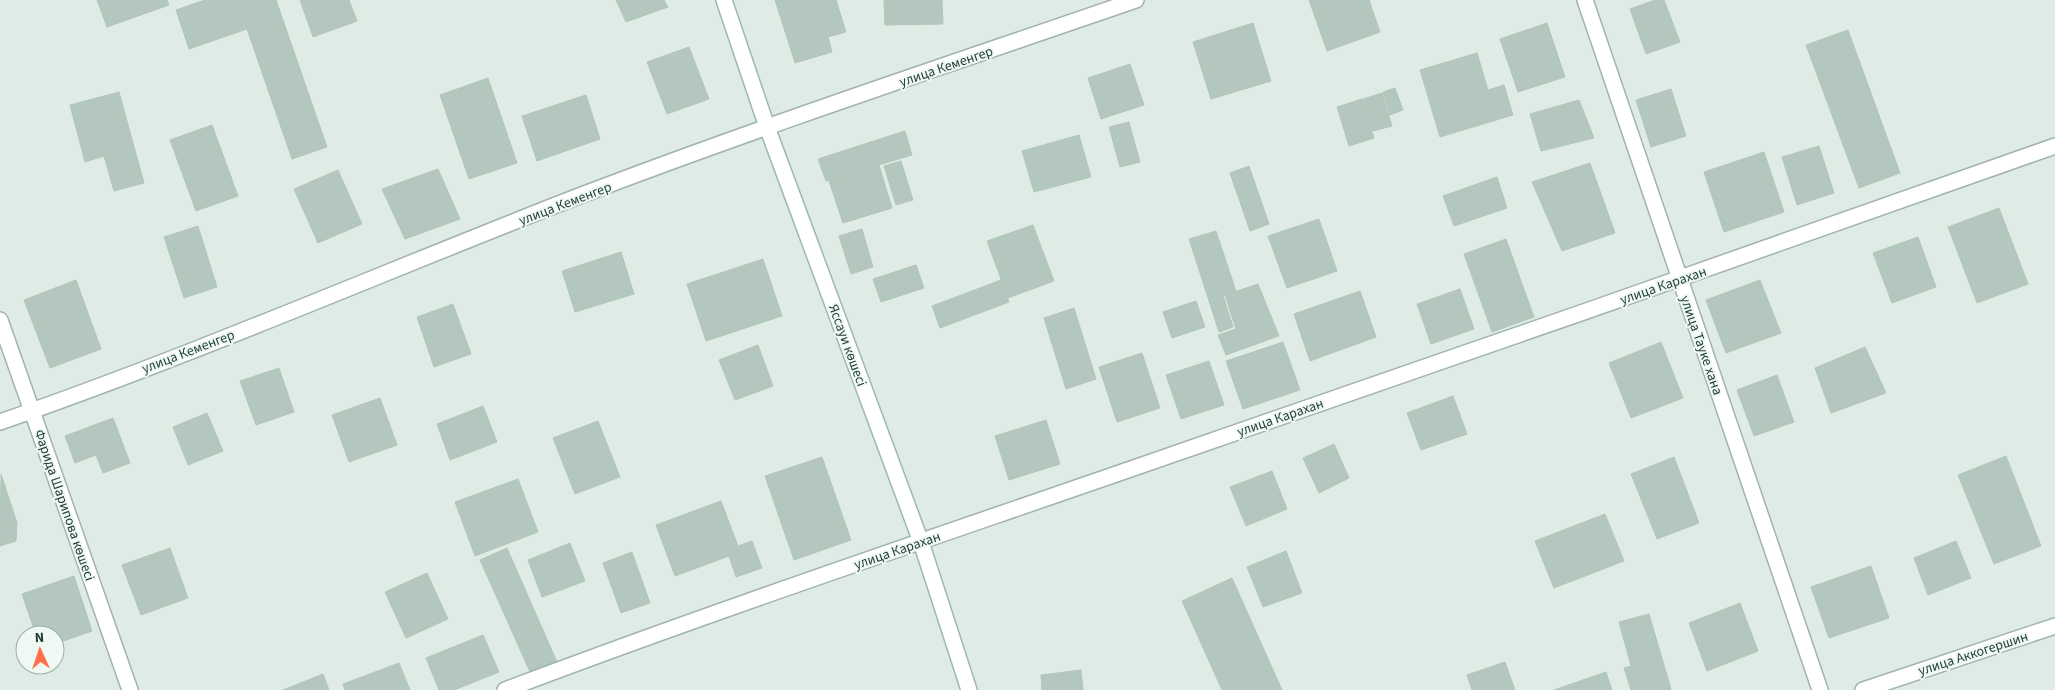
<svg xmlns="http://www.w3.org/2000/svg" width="2055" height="690" viewBox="0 0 2055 690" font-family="'Source Sans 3',sans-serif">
<rect width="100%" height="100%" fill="#dfece5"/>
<g fill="#b4c7be" stroke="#b1c6bc">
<path d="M97,0H167L169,5L107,27Z"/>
<path d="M205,0H276L327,147L292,159L247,29L189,49L176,10Z"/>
<path d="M300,0H349L357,21L313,37Z"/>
<path d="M616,0H664L668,7L626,22Z"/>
<path d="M775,0H836L846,32L828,37L832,52L795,63Z"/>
<path d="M884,0H942L943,24L885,25Z"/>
<path d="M1309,0H1369L1380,32L1327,51Z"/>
<path d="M1655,0H1664L1680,42L1646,54L1630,9Z"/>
<path d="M1253,23L1271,81L1211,99L1193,42Z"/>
<path d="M1547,23L1565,77L1518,92L1500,39Z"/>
<path d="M1848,30L1900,173L1859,188L1806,45Z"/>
<path d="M689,47L709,99L667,114L647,62Z"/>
<path d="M1477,53L1488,90L1504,85L1513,115L1440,137L1420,70Z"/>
<path d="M1130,64L1144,105L1101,119L1088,78Z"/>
<path d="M488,78L517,163L469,179L440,95Z"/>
<path d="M1395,88L1403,110L1390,115L1383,92Z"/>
<path d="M1671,89L1686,136L1651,147L1636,100Z"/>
<path d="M119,92L144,183L114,191L104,156L85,162L70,105Z"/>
<path d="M1382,93L1392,126L1373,131L1363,99Z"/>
<path d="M586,95L600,139L537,161L522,116Z"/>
<path d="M1362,99L1374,138L1349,146L1337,107Z"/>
<path d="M1579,100L1594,138L1541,151L1530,114Z"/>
<path d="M1129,122L1140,162L1120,167L1109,127Z"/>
<path d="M212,125L238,196L196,211L170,140Z"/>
<path d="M905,131L912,155L826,181L818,159Z"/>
<path d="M1079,135L1091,177L1034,192L1022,151Z"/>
<path d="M1819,146L1834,193L1797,205L1782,157Z"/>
<path d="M1764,152L1784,212L1724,232L1704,172Z"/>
<path d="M901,161L913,200L896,205L884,166Z"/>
<path d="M1590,163L1615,233L1562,251L1532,182Z"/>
<path d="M879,165L892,208L843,223L829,181Z"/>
<path d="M1249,166L1269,224L1250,231L1230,173Z"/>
<path d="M438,169L460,219L405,239L382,189Z"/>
<path d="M338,170L362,224L318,243L294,189Z"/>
<path d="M1497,177L1507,208L1454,226L1443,196Z"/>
<path d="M1999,208L2028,284L1977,303L1948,227Z"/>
<path d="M1319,219L1337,271L1287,288L1268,236Z"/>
<path d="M1033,225L1054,281L1008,298L987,241Z"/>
<path d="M198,226L217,287L184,298L164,237Z"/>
<path d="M862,229L873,267L851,274L839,236Z"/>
<path d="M1216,231L1236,291L1223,295L1233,327L1219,332L1189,239Z"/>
<path d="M1918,237L1936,287L1892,303L1873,253Z"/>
<path d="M1506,239L1534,317L1492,332L1464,254Z"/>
<path d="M621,252L634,294L575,312L562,271Z"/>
<path d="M763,259L782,316L706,341L687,284Z"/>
<path d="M916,265L924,288L881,302L873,279Z"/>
<path d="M76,280L101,349L50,368L24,300Z"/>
<path d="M1001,280L1009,302L940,328L932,306Z"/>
<path d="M1760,280L1781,333L1726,353L1706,300Z"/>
<path d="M1258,284L1279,336L1226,355L1218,335L1236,329L1225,295Z"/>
<path d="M1460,289L1474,329L1431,344L1417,304Z"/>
<path d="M1360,291L1376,337L1310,361L1294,314Z"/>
<path d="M1196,301L1205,327L1172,338L1163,312Z"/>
<path d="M453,304L471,354L434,367L417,317Z"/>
<path d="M1074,308L1096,379L1066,389L1044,318Z"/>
<path d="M1283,342L1300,390L1243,409L1226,361Z"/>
<path d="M1661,342L1683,398L1631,418L1609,363Z"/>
<path d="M758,345L773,386L735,400L719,360Z"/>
<path d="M1865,347L1886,393L1831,413L1815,368Z"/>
<path d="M1142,353L1160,408L1117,422L1099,367Z"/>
<path d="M1209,361L1224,405L1181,419L1166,375Z"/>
<path d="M279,368L294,412L256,425L240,381Z"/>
<path d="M1777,375L1794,422L1754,436L1737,390Z"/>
<path d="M1453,396L1467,434L1421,450L1407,413Z"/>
<path d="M380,398L397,445L349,462L332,415Z"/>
<path d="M483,406L497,442L450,460L437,424Z"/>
<path d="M207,413L223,451L188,465L173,427Z"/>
<path d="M113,418L130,463L103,473L96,455L75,463L65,436Z"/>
<path d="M1046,420L1060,464L1009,480L995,436Z"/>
<path d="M598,421L620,477L575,494L553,438Z"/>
<path d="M1334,444L1349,478L1319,493L1303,458Z"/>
<path d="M2006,456L2041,546L1994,564L1958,475Z"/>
<path d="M822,457L851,540L794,560L765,476Z"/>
<path d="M1674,457L1699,523L1657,539L1631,474Z"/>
<path d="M1272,471L1287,509L1246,526L1230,487Z"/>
<path d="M1,474L17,523L16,541L0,546Z"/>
<path d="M518,479L538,532L475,556L455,502Z"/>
<path d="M721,501L738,546L752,541L762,568L736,577L729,556L675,576L656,525Z"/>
<path d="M1605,514L1624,561L1554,588L1535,541Z"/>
<path d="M1956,541L1971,578L1928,595L1914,558Z"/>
<path d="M570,543L585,581L542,597L528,560Z"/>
<path d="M170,548L188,598L141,615L122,565Z"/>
<path d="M507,548L557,662L531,674L480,560Z"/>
<path d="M1286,551L1302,593L1263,607L1247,567Z"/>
<path d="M632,552L650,603L621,613L603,563Z"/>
<path d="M1871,566L1889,618L1829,638L1811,587Z"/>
<path d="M427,573L448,619L406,638L385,592Z"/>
<path d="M74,576L92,631L55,644V635H36L22,594Z"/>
<path d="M1232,578L1282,690H1222L1182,601Z"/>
<path d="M1740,603L1758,651L1707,671L1689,623Z"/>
<path d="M1649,614L1671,689L1669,690H1631L1624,668L1631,666L1619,622Z"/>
<path d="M483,635L499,672L454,690H439L426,658Z"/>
<path d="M1505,662L1515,690H1472L1467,675Z"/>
<path d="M399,663L410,690H345L343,684Z"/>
<path d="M1081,670L1083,690H1042L1041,675Z"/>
<path d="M1606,672L1612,690H1554Z"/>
<path d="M323,674L329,690H283Z"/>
</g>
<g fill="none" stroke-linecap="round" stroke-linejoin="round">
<g stroke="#a1b4ac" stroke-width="18">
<g id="minor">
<path d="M1585,0L1820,690"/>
<path d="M0,320L130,690"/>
<path d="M0,422C196,354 386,271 579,196C762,126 950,64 1136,0"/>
<path d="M505,690C719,609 935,537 1151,462C1453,358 1754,253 2055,146"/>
<path d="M1863,690L2055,626"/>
</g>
</g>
<g stroke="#9cb9ad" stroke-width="18">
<path id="secondary" d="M724,0L767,127L921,542L969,690"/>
</g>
<use href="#minor" stroke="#fff" stroke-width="15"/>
<use href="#secondary" stroke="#fff" stroke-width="15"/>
</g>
<g text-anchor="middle" stroke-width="4" stroke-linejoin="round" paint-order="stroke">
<g font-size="14" fill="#1e3d34" stroke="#f0f8f3">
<text transform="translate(946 66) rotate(-19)" y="5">улица Кеменгер</text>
<text transform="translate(565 203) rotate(-21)" y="5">улица Кеменгер</text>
<text transform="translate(1663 285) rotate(-19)" y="5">улица Карахан</text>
<text transform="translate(848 345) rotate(70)" y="5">Яссауи көшесі</text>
<text transform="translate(1702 345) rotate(71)" y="5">улица Тауке хана</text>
<text transform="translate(188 351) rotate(-21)" y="5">улица Кеменгер</text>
<text transform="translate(1280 417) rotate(-19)" y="5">улица Карахан</text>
<text transform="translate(65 505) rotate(71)" y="5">Фарида Шарипова көшесі</text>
<text transform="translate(897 550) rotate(-19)" y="5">улица Карахан</text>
<text transform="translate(1973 653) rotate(-18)" y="5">улица Аккогершин</text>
</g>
</g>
<g transform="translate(40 650) rotate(357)"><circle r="24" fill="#f0f8f3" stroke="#9cada7"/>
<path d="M0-4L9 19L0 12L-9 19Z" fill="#ff6f4a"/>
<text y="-8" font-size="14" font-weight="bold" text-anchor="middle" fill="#1e3d34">N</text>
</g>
</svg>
